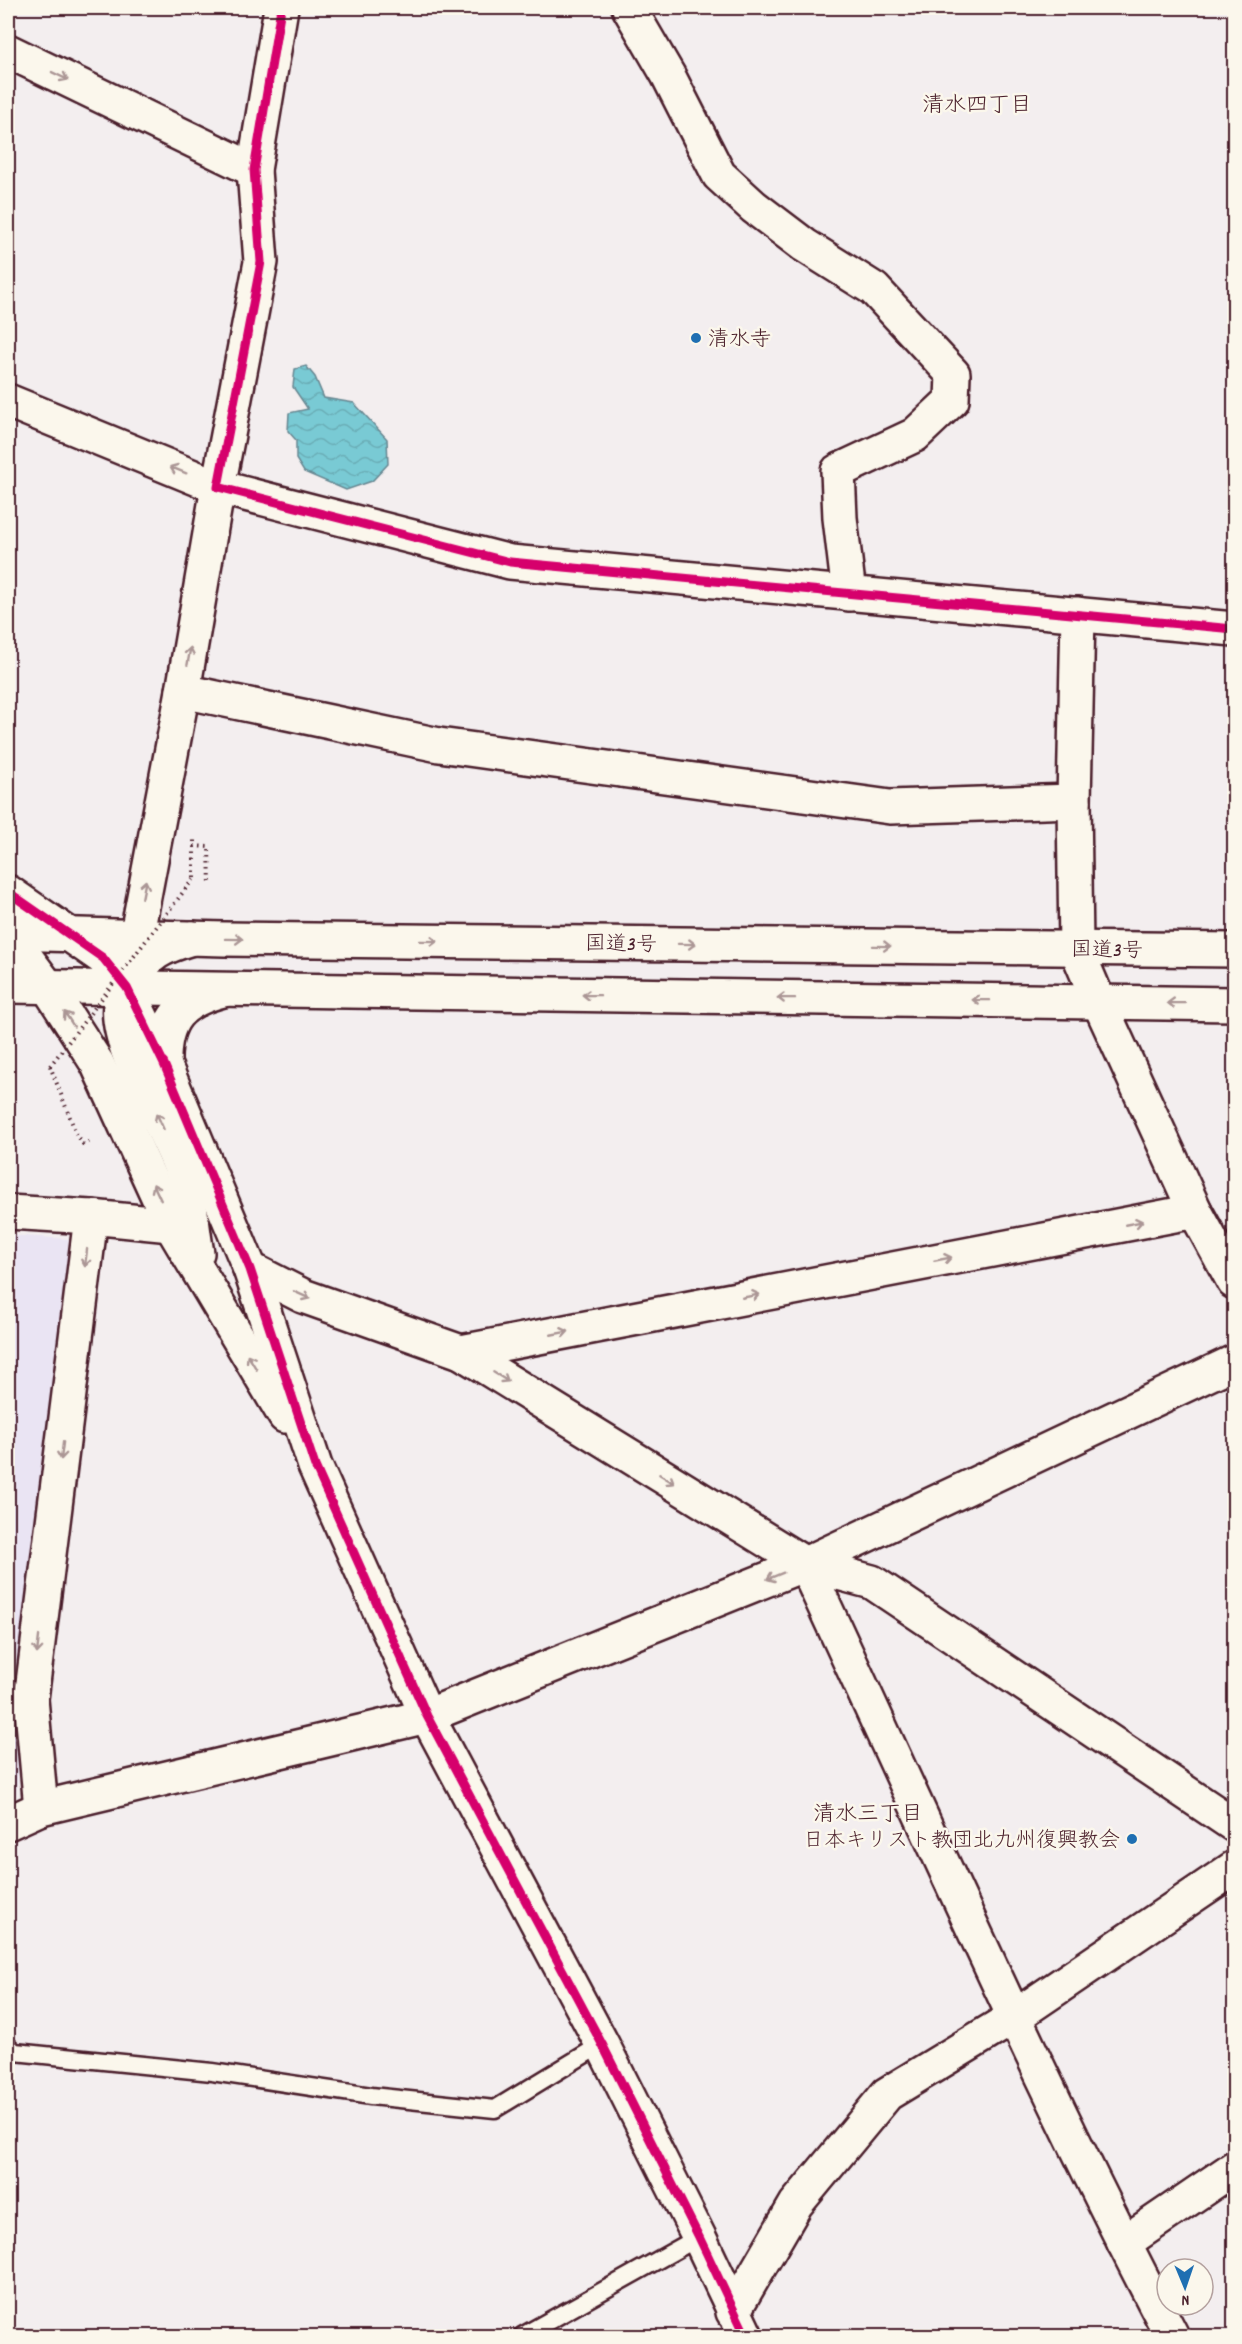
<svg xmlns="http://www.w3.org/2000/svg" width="1242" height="2344" viewBox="0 0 1242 2344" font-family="Dekko,'Klee One',sans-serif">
<defs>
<pattern id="water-waves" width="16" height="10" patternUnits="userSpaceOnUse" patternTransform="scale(1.5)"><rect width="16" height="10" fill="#79cad4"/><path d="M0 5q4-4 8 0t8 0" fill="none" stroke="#6aadb6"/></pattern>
</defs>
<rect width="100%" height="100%" fill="#f3eeef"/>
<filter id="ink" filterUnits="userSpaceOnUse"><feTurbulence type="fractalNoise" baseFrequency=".0167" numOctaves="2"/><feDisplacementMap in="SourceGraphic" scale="12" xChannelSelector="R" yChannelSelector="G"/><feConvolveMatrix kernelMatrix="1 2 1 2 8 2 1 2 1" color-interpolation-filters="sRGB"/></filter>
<g filter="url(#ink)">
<path fill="#eae4f3" d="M8,1235L69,1239L16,1795L8,1800Z"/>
<path fill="url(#water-waves)" stroke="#668690" stroke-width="1.5" d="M306,366L315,377L324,398L354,403L387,439L388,464L372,481L346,490L304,472L296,459V440L288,431L289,413L308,409L293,387L295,369Z"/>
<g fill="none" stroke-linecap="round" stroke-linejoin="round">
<g stroke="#4a1f2b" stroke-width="21">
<g id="service">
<path d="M8,2046L15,2052L212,2072L371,2096L495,2109L602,2044"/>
<path d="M522,2336L699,2237"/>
</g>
</g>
<g stroke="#4a1f2b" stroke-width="38">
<g id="minor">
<path d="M281,8L254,170L261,262L218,487L510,562L1234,629"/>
<path d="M629,8L668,75L719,175L754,207L804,245L874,289L953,374L952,400L915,435L838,471L840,518L849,594"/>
<path d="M8,51L254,170"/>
<path d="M8,401L218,487L183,691L131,965"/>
<path d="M1078,614L1074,801L1076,948L1099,1002L1195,1211L1234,1282"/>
<path d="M183,691L439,745L890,807L1074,801"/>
<path d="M8,1212L91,1217"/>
<path d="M250,1269L303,1296L461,1352L805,1564L427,1716"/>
<path d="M461,1352L1195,1211"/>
<path d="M805,1564C925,1822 1040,2084 1172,2336"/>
<path d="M805,1564L872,1582L1234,1825"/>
<path d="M805,1564L1234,1362"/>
<path d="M41,1808L31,1699L91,1217L171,1225"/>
<path d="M1124,2243L1234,2168"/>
<path d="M733,2312L796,2204L887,2094L1014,2017L1234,1868"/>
</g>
</g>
<g stroke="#4a1f2b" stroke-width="38">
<g id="tertiary">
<path d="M8,892L103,958L127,988L164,1064L250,1269L315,1466L427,1716L602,2044L699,2237L746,2336"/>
<path d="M192,938C162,947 148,953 131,981C127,988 122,997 120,1006C114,1046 168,1131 182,1172C191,1197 192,1227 197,1253"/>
<path d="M8,943L27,959L48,987L97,1063L171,1225L285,1416"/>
<path d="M164,1064C163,1019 180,1001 223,990"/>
<path d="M8,1823L41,1808L427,1716"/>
</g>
</g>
<g stroke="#4a1f2b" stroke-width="38">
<g id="trunk">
<path d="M8,933L224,939L1234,950"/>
<path d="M8,986L1234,1004"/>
</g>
</g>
<g stroke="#4a1f2b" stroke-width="4" stroke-dasharray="1.5 4.5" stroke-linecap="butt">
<path d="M194,846L209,847L210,886"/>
<path d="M194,878V839"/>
<path d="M50,1066L76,1133L83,1144L93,1140"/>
</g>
<use href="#service" stroke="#fbf7ec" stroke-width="16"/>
<use href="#minor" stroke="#fbf7ec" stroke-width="33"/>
<use href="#tertiary" stroke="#fbf7ec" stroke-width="33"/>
<use href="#trunk" stroke="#fbf7ec" stroke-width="33"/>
<path stroke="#4a1f2b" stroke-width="4" stroke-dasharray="1.5 4.5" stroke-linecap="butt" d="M50,1066L194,878"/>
<g stroke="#fbf7ec" stroke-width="13">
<g id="cycleway">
<path d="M281,8L254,170L261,262L218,487L510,562L1234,629"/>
<path d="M8,892L103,958L127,988L164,1064L250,1269L315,1466L427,1716L602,2044L699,2237L746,2336"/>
</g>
</g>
<use href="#cycleway" stroke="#d6006c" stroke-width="9"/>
</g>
<defs><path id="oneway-shaft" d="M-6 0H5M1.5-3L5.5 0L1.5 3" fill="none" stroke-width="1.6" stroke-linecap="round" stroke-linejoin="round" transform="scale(1.5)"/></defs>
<g stroke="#ab9695">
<use href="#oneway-shaft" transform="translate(60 76) rotate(26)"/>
<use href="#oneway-shaft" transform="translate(178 470) rotate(-158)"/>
<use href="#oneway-shaft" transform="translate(189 656) rotate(-80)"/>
<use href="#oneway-shaft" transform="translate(144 889) rotate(-79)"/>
<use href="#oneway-shaft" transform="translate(234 939) rotate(1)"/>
<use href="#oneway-shaft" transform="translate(429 941) rotate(1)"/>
<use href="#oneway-shaft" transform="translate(687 944) rotate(1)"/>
<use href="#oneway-shaft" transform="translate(882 946) rotate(1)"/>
<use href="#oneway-shaft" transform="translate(591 995) rotate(-179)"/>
<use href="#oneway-shaft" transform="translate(786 998) rotate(-179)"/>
<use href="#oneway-shaft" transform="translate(981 1000) rotate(-179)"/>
<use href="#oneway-shaft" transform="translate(1176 1003) rotate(-179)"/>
<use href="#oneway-shaft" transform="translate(69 1019) rotate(-123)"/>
<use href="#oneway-shaft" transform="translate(160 1121) rotate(-114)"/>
<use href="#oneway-shaft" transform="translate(157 1192) rotate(-115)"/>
<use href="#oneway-shaft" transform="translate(1134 1223) rotate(-11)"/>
<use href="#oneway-shaft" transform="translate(86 1258) rotate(97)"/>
<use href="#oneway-shaft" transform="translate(943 1259) rotate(-11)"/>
<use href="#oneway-shaft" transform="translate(302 1295) rotate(24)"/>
<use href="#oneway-shaft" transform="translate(751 1296) rotate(-11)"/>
<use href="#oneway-shaft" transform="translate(560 1333) rotate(-11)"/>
<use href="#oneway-shaft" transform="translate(252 1362) rotate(-121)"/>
<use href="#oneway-shaft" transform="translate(501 1377) rotate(32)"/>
<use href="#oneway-shaft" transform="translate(62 1451) rotate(97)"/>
<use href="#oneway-shaft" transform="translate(667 1479) rotate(32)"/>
<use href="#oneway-shaft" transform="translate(775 1576) rotate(158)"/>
<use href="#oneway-shaft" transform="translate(38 1645) rotate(97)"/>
</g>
</g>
<g fill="#1f6fb2" stroke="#fbf7ec" stroke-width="2">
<circle cx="696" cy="338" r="6"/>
<circle cx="1132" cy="1839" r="6"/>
</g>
<g text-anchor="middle" stroke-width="5" stroke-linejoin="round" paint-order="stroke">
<g font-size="21" fill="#4a1f2b" stroke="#fbf7ec" text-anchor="start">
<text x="708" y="345">清水寺</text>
<text x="1120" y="1846" text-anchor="end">日本キリスト教団北九州復興教会</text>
</g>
<g font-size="21" fill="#4a1f2b" stroke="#fbf7ec">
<text transform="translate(621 943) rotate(1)" y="7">国道3号</text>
<text transform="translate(1107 949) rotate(1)" y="7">国道3号</text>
</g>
<g font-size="22" fill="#4a1f2b" stroke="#fbf7ec">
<text x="977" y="111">清水四丁目</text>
<text x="868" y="1820">清水三丁目</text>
</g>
</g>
<rect width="1242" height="2344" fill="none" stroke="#fbf7ec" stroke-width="30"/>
<rect x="15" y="15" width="1212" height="2314" fill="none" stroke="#4a1f2b" stroke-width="2" filter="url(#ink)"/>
<g transform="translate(1185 2287) rotate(178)"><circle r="28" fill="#fbf7ec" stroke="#b4a19f" stroke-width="1.5"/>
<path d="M0-4.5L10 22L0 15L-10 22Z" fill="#1f6fb2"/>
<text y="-9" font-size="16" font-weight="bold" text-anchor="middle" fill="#4a1f2b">N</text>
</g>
</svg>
